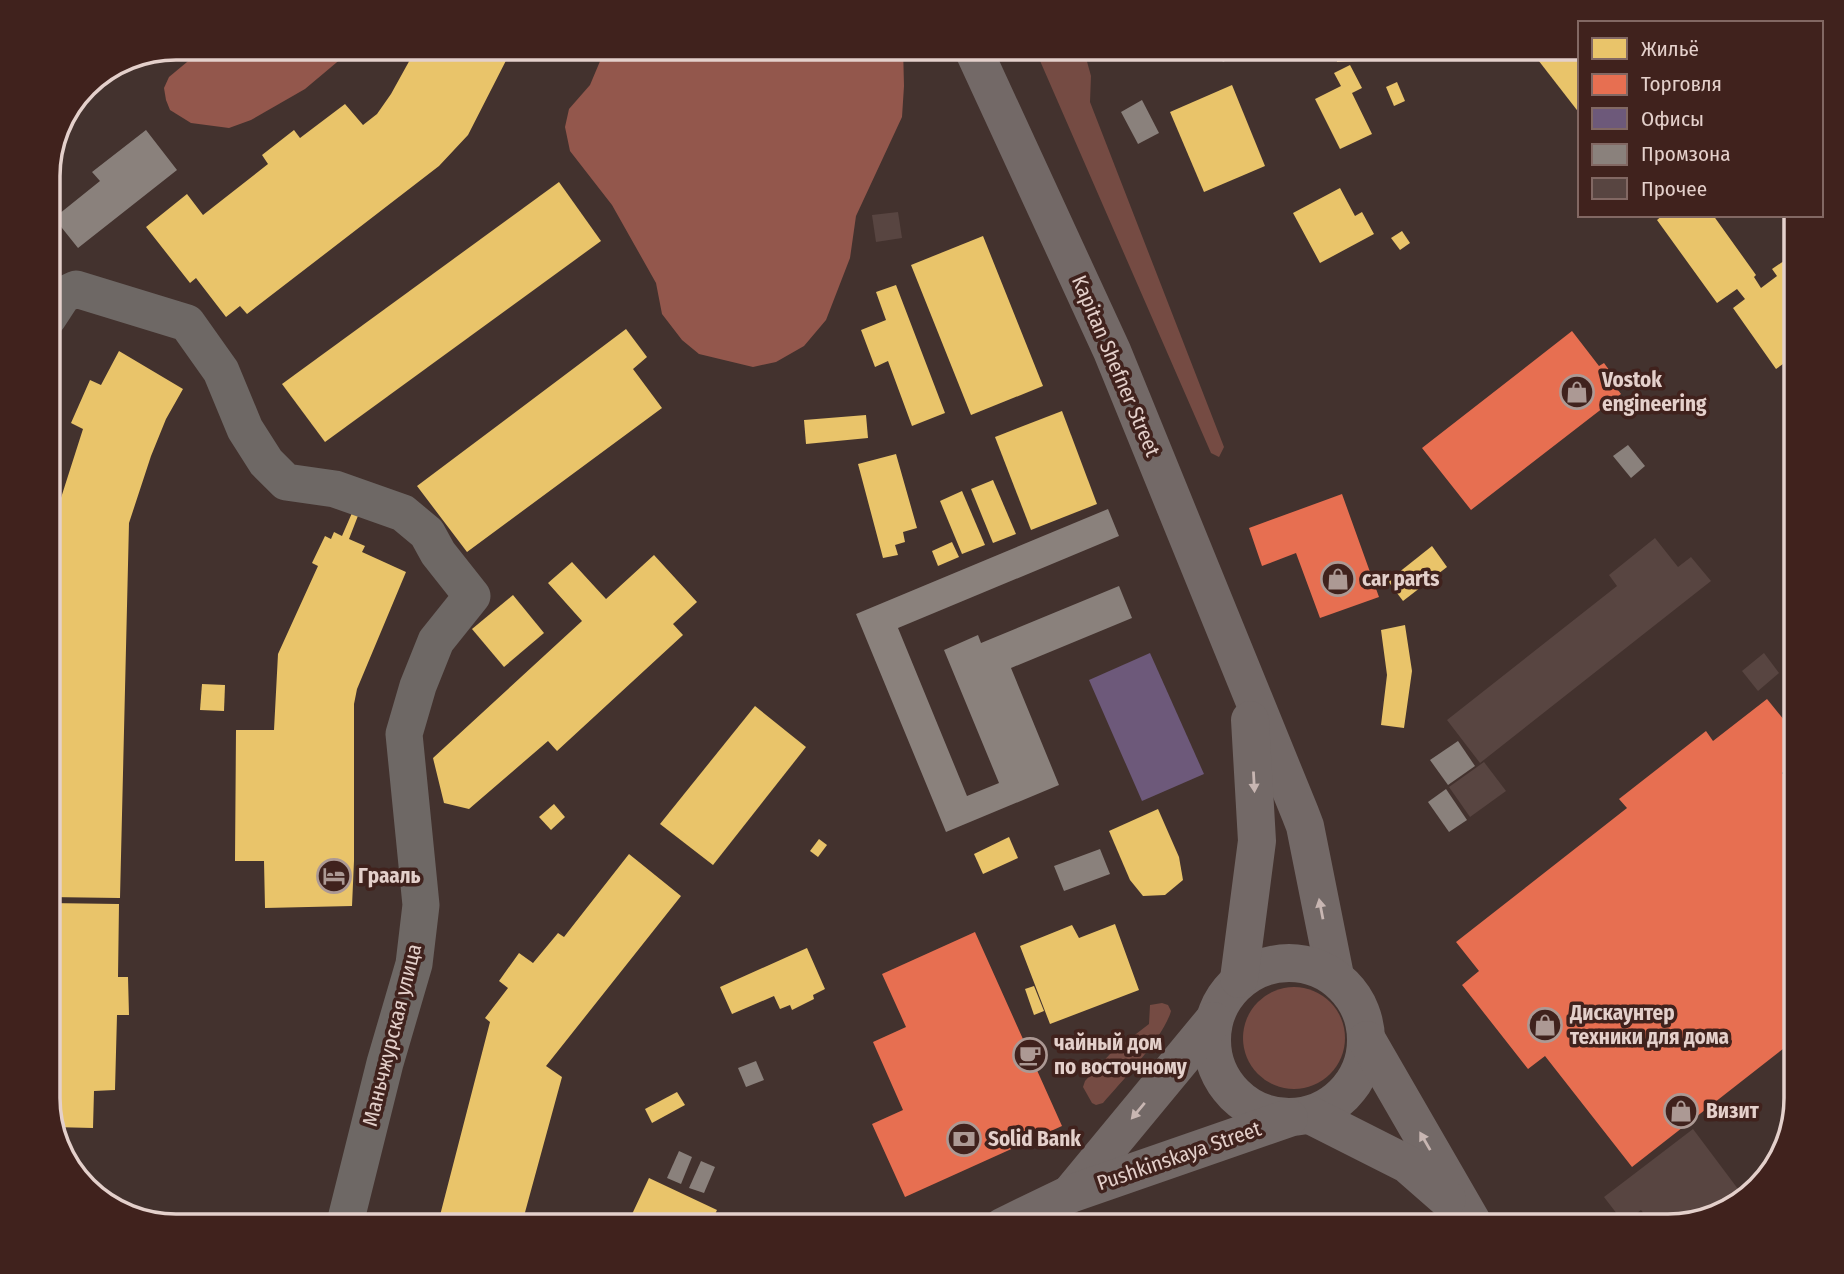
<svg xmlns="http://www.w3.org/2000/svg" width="1844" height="1274" viewBox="0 0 1844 1274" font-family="'Fira Sans Condensed',sans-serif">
<rect width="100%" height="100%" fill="#43322e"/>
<g fill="#754b43">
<path d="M1034,47H1083L1091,76L1090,102L1224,447L1219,457L1211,453Z"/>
<circle cx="1294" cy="1038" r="51"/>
<path d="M1162,1003L1168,1005L1171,1011C1164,1037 1121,1082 1103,1103L1096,1105L1092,1103L1083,1087L1085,1081L1110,1054L1149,1024L1150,1005Z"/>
<path d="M1273,1214H1307L1340,1227H1214L1245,1216Z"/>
</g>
<g fill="#93574c">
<path d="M205,47H355L305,89L251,120L229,128L191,123L170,110L166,100L164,88L169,77Z"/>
<path d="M606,47H903L904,86L902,117L856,216L850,258L826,320L804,346L776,362L753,367L699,354L682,340L662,314L656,283L612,205L570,151L565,127L569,109L590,85Z"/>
</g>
<g fill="#e9c46a">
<path d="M417,47H513L468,135L439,166L247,314L240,306L226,317L196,278L190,283L146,227L187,194L203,215L268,164L262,155L294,130L300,138L345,104L363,125L377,114L391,94Z"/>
<path d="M1336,47H1358L1359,61L1337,62Z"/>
<path d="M1528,47H1580V114Z"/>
<path d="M1350,65L1362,88L1352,93L1372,134L1340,149L1315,99L1341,86L1334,73Z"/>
<path d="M1397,82L1405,101L1394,106L1386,87Z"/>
<path d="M1232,85L1265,166L1204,192L1170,112Z"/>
<path d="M559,182L601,241L325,442L282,384Z"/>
<path d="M1340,188L1355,216L1362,212L1374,234L1320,263L1293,213Z"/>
<path d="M1663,215H1713L1756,275L1754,277L1761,288L1777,276L1772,269L1797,252V354L1776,369L1733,308L1745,299L1737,289L1717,303L1657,220Z"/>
<path d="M1402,231L1410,243L1400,250L1391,238Z"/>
<path d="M983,236L1043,386L971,415L911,265Z"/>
<path d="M896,285L945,413L912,426L888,361L875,367L861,330L886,320L876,292Z"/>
<path d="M626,329L647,357L633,369L662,408L467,552L417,486Z"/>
<path d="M119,351L183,389L166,419L151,456L129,523L120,898L48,897L56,522L60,501L83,429L71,423L90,380L101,385Z"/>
<path d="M1062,411L1097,504L1031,530L995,437Z"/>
<path d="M866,415L868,438L806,444L804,420Z"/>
<path d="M896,454L917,528L903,532L905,542L895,545L898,555L883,558L858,464Z"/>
<path d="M993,480L1016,534L993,543L971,489Z"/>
<path d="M962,491L985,545L962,554L940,501Z"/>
<path d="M355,506L361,508L349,539L365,546L362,552L406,572L357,689L354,704V861L352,906L265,908L264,861H235L236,730H274L278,654L318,566L312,563L325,536L331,539L334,532L342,536Z"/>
<path d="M952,542L959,557L938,566L932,551Z"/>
<path d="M1432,546L1447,567L1403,601L1388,581Z"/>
<path d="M654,555L697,602L673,624L683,635L557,751L548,741L469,809L444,803L433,758L582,621L548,583L572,562L606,599Z"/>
<path d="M513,595L544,633L504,667L472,629Z"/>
<path d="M1405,625L1412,671L1404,728L1381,725L1387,675L1381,630Z"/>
<path d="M202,684L225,685L224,711L200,710Z"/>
<path d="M755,706L806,747L713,865L660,824Z"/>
<path d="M554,804L565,817L551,830L539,817Z"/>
<path d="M1158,809L1179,857L1183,880L1165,895L1143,896L1130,880L1109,831Z"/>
<path d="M1009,837L1018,858L983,874L974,854Z"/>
<path d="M819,839L827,845L818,857L810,851Z"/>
<path d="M629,854L681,896L546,1066L562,1077L521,1227H437L490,1022L485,1018L508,988L499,981L519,953L533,963L558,933L564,937Z"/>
<path d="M48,903L119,904L118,977H128L129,1015H117L115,1090L94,1091L93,1128L53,1127L48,1107Z"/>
<path d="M1115,924L1139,990L1050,1024L1020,946L1072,925L1079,938Z"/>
<path d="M807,948L825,989L813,995L814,999L792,1010L790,1005L780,1009L774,996L732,1014L720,987Z"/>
<path d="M1034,986L1044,1011L1034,1015L1025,989Z"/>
<path d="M677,1092L685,1105L652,1123L645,1109Z"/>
<path d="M649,1178L717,1210L709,1227H626Z"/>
</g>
<g fill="#e76f51">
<path d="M1572,331L1599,366L1604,363L1612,374L1608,377L1621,394L1471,510L1422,448Z"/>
<path d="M1342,494L1379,597L1320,618L1296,553L1262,566L1249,528Z"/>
<path d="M1767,699L1797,736V762L1782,773L1797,792V1038L1632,1167L1545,1056L1528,1069L1462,985L1479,971L1456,942L1627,808L1619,799L1706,731L1713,741Z"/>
<path d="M975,932L1062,1126L905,1197L872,1124L903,1110L873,1042L906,1027L882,974Z"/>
</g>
<path fill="#6d597a" d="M1150,653L1204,774L1142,801L1089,680Z"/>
<g fill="#8a817c">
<path d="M1214,47H1251L1223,62Z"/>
<path d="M1142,100L1159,133L1138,144L1121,112Z"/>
<path d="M146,130L177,170L78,248L54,218L100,181L92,172Z"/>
<path d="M1628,445L1645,466L1631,478L1613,456Z"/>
<path d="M1108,509L1119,536L898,628L967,796L999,783L944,650L978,635L981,643L1119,586L1132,618L1011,668L1059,785L946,832L856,614Z"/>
<path d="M1458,741L1475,766L1448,785L1430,760Z"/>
<path d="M1446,789L1467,820L1449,832L1428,802Z"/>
<path d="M1100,849L1110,874L1064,891L1054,866Z"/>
<path d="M756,1061L764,1080L746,1087L738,1068Z"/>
<path d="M679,1151L692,1157L681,1184L667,1178Z"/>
<path d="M701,1161L715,1167L704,1193L689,1188Z"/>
</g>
<g fill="#584541">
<path d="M898,212L902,238L876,242L872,215Z"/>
<path d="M1655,538L1678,567L1691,557L1711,581L1480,763L1447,720L1617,586L1609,575Z"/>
<path d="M1764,653L1779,673L1758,691L1742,671Z"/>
<path d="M1484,762L1506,791L1470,817L1449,787Z"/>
<path d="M1797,762V792L1782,773Z"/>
<path d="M1693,1129L1744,1197L1726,1213L1669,1227H1654L1641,1210L1624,1223L1604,1197Z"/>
</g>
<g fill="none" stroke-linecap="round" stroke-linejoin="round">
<path stroke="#6e6865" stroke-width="37" d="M48,318L63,295L76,289L187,323L221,371L245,429L266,462L286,482L335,489L403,513L427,533L438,553L472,596L436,641L418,686L404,734L421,905L414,964L385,1063L344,1227"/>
<g stroke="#736967" stroke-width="38">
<path d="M972,47L1112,351L1300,813L1305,826L1335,976"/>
<circle cx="1289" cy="1040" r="77"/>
<path d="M1239,979L1257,841L1250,720"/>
<path d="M1367,1040L1475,1227"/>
<path d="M1310,1115L1407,1164L1447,1199"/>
<path d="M1070,1194L1213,1021"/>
<path d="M1002,1227L1070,1194L1289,1118"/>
</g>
</g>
<defs><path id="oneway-solid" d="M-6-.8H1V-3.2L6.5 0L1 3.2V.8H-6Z" transform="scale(1.75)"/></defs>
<g fill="#c8b6b2">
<use href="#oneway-solid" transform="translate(1254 782) rotate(87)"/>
<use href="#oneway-solid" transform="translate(1321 909) rotate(-101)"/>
<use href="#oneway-solid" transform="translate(1138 1111) rotate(130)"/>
<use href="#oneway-solid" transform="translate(1425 1141) rotate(-120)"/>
</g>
<defs>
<g id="shop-ring" transform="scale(1.75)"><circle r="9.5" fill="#40221d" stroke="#ac9994" stroke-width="1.5"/><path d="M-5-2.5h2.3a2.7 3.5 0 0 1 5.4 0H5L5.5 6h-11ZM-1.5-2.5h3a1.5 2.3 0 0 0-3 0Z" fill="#ac9994"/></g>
<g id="hotel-ring" transform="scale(1.75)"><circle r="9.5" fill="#40221d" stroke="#ac9994" stroke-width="1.5"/><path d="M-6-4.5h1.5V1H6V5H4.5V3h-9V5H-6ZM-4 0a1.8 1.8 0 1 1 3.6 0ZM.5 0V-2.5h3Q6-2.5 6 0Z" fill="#ac9994"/></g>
<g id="cafe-ring" transform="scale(1.75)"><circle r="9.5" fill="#40221d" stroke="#ac9994" stroke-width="1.5"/><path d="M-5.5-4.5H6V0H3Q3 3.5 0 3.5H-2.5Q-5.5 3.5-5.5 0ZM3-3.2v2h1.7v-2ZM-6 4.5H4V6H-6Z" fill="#ac9994"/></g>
<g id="bank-ring" transform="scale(1.75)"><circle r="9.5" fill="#40221d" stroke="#ac9994" stroke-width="1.5"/><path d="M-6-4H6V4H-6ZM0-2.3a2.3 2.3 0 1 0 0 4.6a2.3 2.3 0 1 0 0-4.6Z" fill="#ac9994"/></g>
</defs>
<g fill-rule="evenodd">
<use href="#shop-ring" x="1577" y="392"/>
<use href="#shop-ring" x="1338" y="579"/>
<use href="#hotel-ring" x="334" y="876"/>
<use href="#shop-ring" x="1545" y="1025"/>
<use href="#cafe-ring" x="1030" y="1055"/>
<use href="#shop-ring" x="1681" y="1111"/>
<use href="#bank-ring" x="964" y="1139"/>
</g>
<g text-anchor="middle" stroke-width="7" stroke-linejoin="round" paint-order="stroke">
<g font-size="21" fill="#e4d0cb" stroke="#40221d">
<text transform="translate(1116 366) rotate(67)" y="7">Kapitan Shefner Street</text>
<text transform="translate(392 1035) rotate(-76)" y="7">Маньчжурская улица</text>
<text transform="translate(1179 1156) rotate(-19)" y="7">Pushkinskaya Street</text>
</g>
<g font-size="21" font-weight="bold" fill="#e4d0cb" stroke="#40221d" text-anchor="start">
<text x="1602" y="387">Vostok<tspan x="1602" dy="24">engineering</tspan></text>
<text x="1362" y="586">car parts</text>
<text x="358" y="883">Грааль</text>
<text x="1570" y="1020">Дискаунтер<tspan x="1570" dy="24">техники для дома</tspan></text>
<text x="1054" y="1050">чайный дом<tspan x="1054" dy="24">по восточному</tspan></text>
<text x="1706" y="1118">Визит</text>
<text x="988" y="1146">Solid Bank</text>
</g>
</g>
<path d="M0 0H1844V1274H0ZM176 60H1668A116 116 0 0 1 1784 176V1098A116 116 0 0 1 1668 1214H176A116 116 0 0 1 60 1098V176A116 116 0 0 1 176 60Z" fill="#40221d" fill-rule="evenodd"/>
<path fill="none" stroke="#e4d0cb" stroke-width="3.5" d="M176 60H1668A116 116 0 0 1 1784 176V1098A116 116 0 0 1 1668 1214H176A116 116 0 0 1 60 1098V176A116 116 0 0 1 176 60Z"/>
<rect x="1578" y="21" width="245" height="196" fill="#40221d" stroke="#826863" stroke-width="2"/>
<rect x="1592" y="38" width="35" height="21" fill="#e9c46a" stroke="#826863" stroke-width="2"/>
<text x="1641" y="56" font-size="21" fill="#e4d0cb">Жильё</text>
<rect x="1592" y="74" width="35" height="21" fill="#e76f51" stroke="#826863" stroke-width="2"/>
<text x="1641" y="91" font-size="21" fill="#e4d0cb">Торговля</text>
<rect x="1592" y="108" width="35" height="21" fill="#6d597a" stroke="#826863" stroke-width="2"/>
<text x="1641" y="126" font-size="21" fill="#e4d0cb">Офисы</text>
<rect x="1592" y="144" width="35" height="21" fill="#8a817c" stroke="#826863" stroke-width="2"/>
<text x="1641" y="161" font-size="21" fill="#e4d0cb">Промзона</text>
<rect x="1592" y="178" width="35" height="21" fill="#584541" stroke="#826863" stroke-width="2"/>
<text x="1641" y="196" font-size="21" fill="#e4d0cb">Прочее</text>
</svg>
